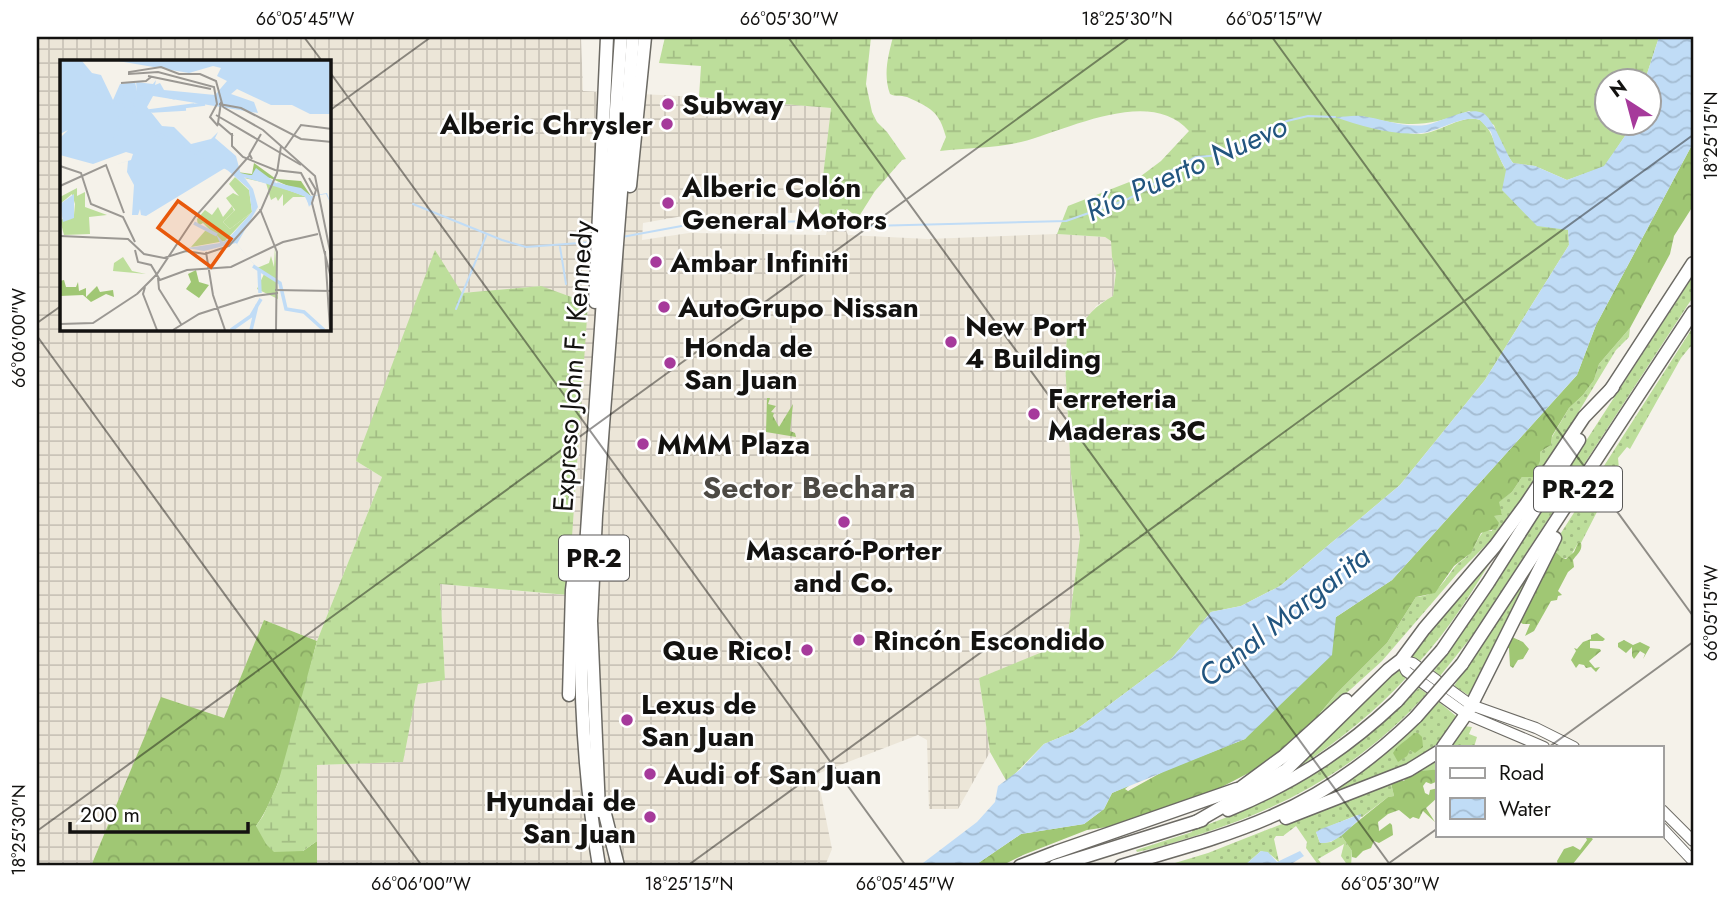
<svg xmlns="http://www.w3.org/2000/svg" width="1730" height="903" font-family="Jost,sans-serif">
<defs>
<pattern id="industrial-grid" width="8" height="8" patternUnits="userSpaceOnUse" patternTransform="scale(1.75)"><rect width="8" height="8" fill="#ece6d8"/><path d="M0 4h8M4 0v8" fill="none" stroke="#cac4b8"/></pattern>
<pattern id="grass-dots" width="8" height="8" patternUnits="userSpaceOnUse" patternTransform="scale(1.75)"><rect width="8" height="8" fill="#bdde9b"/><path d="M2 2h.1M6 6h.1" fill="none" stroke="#a2bd84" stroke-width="1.8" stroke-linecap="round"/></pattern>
<pattern id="forest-crowns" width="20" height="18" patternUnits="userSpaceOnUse" patternTransform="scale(1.75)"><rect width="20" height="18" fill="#a0c774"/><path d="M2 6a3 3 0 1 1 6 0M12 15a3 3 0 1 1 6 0" fill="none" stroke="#89aa63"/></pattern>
<pattern id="wetland-marsh" width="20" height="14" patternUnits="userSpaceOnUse" patternTransform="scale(1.75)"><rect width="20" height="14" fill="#bdde9b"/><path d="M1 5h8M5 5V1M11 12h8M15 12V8" fill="none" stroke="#a2bd84"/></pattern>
<pattern id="water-waves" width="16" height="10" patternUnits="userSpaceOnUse" patternTransform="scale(1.75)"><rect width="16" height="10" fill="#c0dcf6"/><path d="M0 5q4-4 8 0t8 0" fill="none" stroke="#a4bcd2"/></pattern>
</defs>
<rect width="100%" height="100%" fill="#f5f2ea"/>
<!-- industrial -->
<path fill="url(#industrial-grid)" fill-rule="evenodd" d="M37,37H581L583,91L699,97L831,108L819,212L683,216L643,223L642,240L689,233L826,235L827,230H846L848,235L928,239L1057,234L1105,237L1112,241V257L1116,272L1113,296L1096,306L1078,336H1067L1065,362L1071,474L1080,537L1067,643L979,678L990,752L958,809H929L927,740L918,735L817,774L832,849L825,866H317V765L402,762L418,684L445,679L440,584L567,595L541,286L462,293L356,461L382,477L317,641L264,620L224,719L161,698L91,866H37ZM61,61H329V329H61Z"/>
<!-- grass -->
<g fill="url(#grass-dots)">
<polygon points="1693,276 1693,297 1472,636 1440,676 1434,671 1482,601"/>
<polygon points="1693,327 1693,346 1690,347 1681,358 1630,449 1627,447 1618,458 1619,469 1581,543 1578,543 1570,557 1562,559 1552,547"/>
<path d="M1630,328L1629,337L1616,350L1567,431L1556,454L1496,535L1457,574L1382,661L1309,727L1336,694L1387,643L1416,597C1436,596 1443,583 1454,568C1458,562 1466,559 1470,553C1476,546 1478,536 1485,530L1492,531L1493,516L1502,515L1498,502L1512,492L1522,477H1533L1539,461L1540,452L1551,445L1552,437L1569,408L1583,395L1594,380L1599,364Z"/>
<path d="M1497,551C1474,589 1450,628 1420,661L1409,655Z"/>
<polygon points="1540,556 1470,694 1468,695 1454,686"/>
<path d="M1398,667L1406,678C1369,718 1327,750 1280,779Z"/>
<path d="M1419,688L1426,693L1428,692C1367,761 1292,805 1204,833C1182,840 1159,848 1137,852L1136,850L1192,832V830C1288,797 1346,756 1419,688Z"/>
<path d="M1439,702L1456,716C1443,764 1380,777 1340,793L1337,789L1393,746Z"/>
<polygon points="1463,726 1472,727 1469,734 1477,737 1474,747 1446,747"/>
<path d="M1438,756V769C1422,772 1407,779 1391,783L1394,796L1388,797L1362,817L1357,815L1316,832L1320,843L1331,842L1341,835L1352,851L1351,866H1348L1341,856L1344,844L1318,859L1323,866H1319L1306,848L1307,842L1296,826L1283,836H1276L1274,839L1279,862L1271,855L1261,851L1244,866L1225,864L1165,866L1208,853L1292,820Z"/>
</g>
<!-- forest -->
<g fill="url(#forest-crowns)">
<polygon points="1693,143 1693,206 1674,236 1670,254 1630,328 1599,364 1594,380 1583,395 1569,408 1552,436 1551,445 1540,452 1540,461 1533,477 1522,477 1512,492 1499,502 1502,515 1494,516 1499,523 1497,528 1481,533 1471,553 1454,566 1435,593 1416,597 1387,643 1336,694 1306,730 1264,765 1214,791 1114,826 1087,830 1023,855 1001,866 974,866 1021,834 1084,824 1104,809 1112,793 1130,785 1125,789 1128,791 1166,770 1245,739 1336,617 1392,580 1577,375 1596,325"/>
<polygon points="767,398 770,398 768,404 776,406 771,412 774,413 773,416 779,427 793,404 790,431 795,433 796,437 766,432"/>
<path d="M1578,543H1581C1583,551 1576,555 1573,560L1574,567L1568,572L1558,591L1562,595L1558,596L1557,600L1551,601L1534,631L1525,636L1530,624H1523L1518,621L1555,551L1562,558L1566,559L1574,552Z"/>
<path d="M264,620L317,641C303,693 287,783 256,826L303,851L317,841V866H91L161,697L224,718Z"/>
<polygon points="1597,633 1605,639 1603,641 1590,641 1590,648 1600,649 1601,651 1589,661 1595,668 1600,667 1596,672 1591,667 1586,668 1584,665 1579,664 1576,668 1571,660 1576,651 1574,648 1577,649 1583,642 1591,639 1591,635"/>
<polygon points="1512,637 1523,642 1529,649 1523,659 1518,660 1513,668 1510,666 1509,648 1505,648"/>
<polygon points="1624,640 1633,645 1640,642 1650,647 1643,659 1645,654 1640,651 1634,659 1632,656 1632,647 1626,653 1618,647 1618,643"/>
<path d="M1414,733H1418L1422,737L1423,747L1415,753L1410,750L1407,756L1398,762L1393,753C1399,743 1407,741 1414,733Z"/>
<path d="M1438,769V781L1431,784L1426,782L1423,786L1425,793L1429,795L1430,790L1438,788V797L1426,808L1435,822L1423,811L1419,819L1413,817L1410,819L1399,810L1388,814L1378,822L1379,831L1390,823L1392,825L1393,835L1379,843L1374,841L1371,848L1363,851L1356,858L1352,857V851L1341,835L1388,797L1394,796L1391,783L1397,778L1404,781C1412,768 1426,772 1438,769Z"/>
<polygon points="1589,836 1593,839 1572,865 1558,865 1557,861 1564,849 1573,846 1580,850 1587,840 1586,838"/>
</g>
<!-- wetland -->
<g fill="url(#wetland-marsh)">
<path d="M665,37H871L866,84L872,112L877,122L887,132L906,159L902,160L875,191L858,218L847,209C838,215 829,220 819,212L820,189L822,185L831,108L699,97L701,66L659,63Z"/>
<path d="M893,37H1659L1645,80H1608V122L1630,123L1625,136L1604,167L1567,180L1535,166L1513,163L1502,148L1494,125L1469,111C1424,128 1408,127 1361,116C1378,122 1397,132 1415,134C1437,136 1460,113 1480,120C1496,133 1495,152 1505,168C1517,186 1551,213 1568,229L1569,245L1485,380L1400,485L1280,586L1241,606L1211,612L1172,658L1073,732L1044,744L1007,782L990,752L979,678L1067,642L1080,537L1071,474L1065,362L1067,336H1078C1083,317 1097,305 1113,296L1116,272L1112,257L1111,241L1105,237L1057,234L1068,206L1137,179L1161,161L1189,131C1150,86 1068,130 1021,142C995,148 966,148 940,151L946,137C939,111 931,108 907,97C900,95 896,97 890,94C883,75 888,56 893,37Z"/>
<polygon points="435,250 462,293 541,286 588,303 568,595 440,584 445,680 418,684 403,762 317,765 317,841 303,851 274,852 266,844 256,826 263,816 278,783 317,641 382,477 356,461"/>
</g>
<!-- water -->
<g fill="url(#water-waves)">
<path d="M1659,37H1693V143L1596,325L1577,375L1392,580L1336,617L1332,655L1245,739L1112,793L1104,809L1084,824L1021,834L974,866H919L977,822L995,802L998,786L1021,769L1044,744L1073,732L1172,658L1211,612L1241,606L1280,586L1400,485L1485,380L1569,245L1568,230L1537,226L1502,190L1506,170L1497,153L1491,132L1480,120C1463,114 1440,131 1422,133C1394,136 1361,126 1335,117C1344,117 1353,115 1362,116C1383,119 1404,128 1426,125C1442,122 1467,106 1483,113C1493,118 1505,152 1513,163L1535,166L1567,180L1604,166L1625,136L1630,123L1650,122V80H1645Z"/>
<path d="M1361,814L1360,819C1348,829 1337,844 1320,843L1316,832L1321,829Z"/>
<polygon points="1261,851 1268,852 1277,862 1300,851 1304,856 1288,866 1244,866"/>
</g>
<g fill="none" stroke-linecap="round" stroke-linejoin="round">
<!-- stream -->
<g stroke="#c0dcf6" stroke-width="2">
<polyline points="413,204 502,240 526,247 593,242"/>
<polyline points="622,237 687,225 838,220 869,226 1066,221 1126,200 1149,188 1167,173 1196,157 1222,155 1287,121 1308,116 1335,117"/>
<polyline points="560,247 566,284"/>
<polyline points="456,309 486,236"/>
</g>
<!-- secondary casing -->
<g stroke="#6c6a64" stroke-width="12">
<g id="secondary">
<polyline points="1401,660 1413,663 1471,705 1536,728 1574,747"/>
<polyline points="1401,660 1406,671 1466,714 1544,747"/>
<polyline points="1662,810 1693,841"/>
<polyline points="1662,828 1693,861"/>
</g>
</g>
<!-- highway casing -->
<g stroke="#6c6a64" stroke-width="15">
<g id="highway">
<polyline points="630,186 645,37"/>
<polyline points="595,302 607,37"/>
<polyline points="1609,392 1693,263"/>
<polyline points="1442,650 1488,583 1579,440"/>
<polyline points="1462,664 1693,312"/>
<polyline points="569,695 572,590 577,549"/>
<polyline points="1443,747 1469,710 1555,538"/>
<polyline points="1239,789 1284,756 1346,700"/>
<polyline points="598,805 605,814 618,866"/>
<path d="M1228,810C1294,783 1345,750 1397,701"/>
<polyline points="599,811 591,621 596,516 633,37"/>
<polyline points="1286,818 1409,770 1438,752"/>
<polyline points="1196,822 1286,770 1388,670 1401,660 1424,629 1495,546 1526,504 1584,417 1613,387"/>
<path d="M599,866C585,784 580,703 581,619L621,37"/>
<polyline points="1020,866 1056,852 1237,789"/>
<polyline points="1055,866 1202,820"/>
<path d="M1121,866C1170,851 1222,838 1270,817C1325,794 1373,759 1416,717"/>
</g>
</g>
<!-- secondary -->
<use href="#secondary" stroke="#fff" stroke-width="10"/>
<!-- highway -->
<use href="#highway" stroke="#fff" stroke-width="12"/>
<!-- highway-bridge casing -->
<g stroke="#6c6a64" stroke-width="15" stroke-linecap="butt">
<g id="highway-bridge">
<polyline points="1397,701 1442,650"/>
<polyline points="1416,717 1462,664"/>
</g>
</g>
<!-- highway-bridge -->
<use href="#highway-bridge" stroke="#fff" stroke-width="12"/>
</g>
<!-- ticks -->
<path fill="none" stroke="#131210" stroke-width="2" stroke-opacity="0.45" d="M304,37L322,61M788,37L1391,866M1272,37L1693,616M329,71L906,866M329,111L431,37M37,323L61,306M37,336L422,866M1549,747L1693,642M37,831L1130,37M687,866L1693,135M1385,866L1438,828"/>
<!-- markers -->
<g fill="#a63a9b" stroke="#fff" stroke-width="2.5">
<circle cx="668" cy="104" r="7"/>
<circle cx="667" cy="124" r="7"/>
<circle cx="668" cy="203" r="7"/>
<circle cx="656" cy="262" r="7"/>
<circle cx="664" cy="307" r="7"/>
<circle cx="951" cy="342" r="7"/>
<circle cx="670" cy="363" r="7"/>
<circle cx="1034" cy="414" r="7"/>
<circle cx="643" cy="444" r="7"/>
<circle cx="844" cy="522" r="7"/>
<circle cx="859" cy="640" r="7"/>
<circle cx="807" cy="650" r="7"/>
<circle cx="627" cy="720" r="7"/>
<circle cx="650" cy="774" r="7"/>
<circle cx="650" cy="817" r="7"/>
</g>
<g text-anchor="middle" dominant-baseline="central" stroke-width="5" stroke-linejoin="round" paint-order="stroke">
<!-- shield labels -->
<g fill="#fff" stroke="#5a5958" stroke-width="2">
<rect x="1534" y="466.5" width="88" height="45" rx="5"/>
<rect x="559" y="535.5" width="70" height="45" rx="5"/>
</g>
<g font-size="26" font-weight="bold" fill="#131210">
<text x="1578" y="489">PR-22</text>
<text x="594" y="558">PR-2</text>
</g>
<!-- poi labels -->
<g font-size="28" font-weight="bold" fill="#131210" stroke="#fff" text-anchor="start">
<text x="682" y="104">Subway</text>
<text x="653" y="124" text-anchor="end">Alberic Chrysler</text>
<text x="682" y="187">Alberic Colón<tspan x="682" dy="32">General Motors</tspan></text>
<text x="670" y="262">Ambar Infiniti</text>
<text x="678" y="307">AutoGrupo Nissan</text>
<text x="965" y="326">New Port<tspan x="965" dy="32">4 Building</tspan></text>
<text x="684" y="347">Honda de<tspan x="684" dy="32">San Juan</tspan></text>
<text x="1048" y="398">Ferreteria<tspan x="1048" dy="32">Maderas 3C</tspan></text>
<text x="657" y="444">MMM Plaza</text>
<text x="844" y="550" text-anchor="middle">Mascaró-Porter<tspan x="844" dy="32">and Co.</tspan></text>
<text x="873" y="640">Rincón Escondido</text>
<text x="793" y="650" text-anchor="end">Que Rico!</text>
<text x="641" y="704">Lexus de<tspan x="641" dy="32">San Juan</tspan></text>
<text x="664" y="774">Audi of San Juan</text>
<text x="636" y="801" text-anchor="end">Hyundai de<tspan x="636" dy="32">San Juan</tspan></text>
</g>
<!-- street labels -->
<g font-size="28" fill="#131210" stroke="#fff">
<text transform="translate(573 366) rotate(-86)">Expreso John F. Kennedy</text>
</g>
<!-- water labels -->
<g font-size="30" font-style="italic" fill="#22557f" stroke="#fff">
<text transform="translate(1186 168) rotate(-24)">Río Puerto Nuevo</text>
<text transform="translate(1284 616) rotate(-38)">Canal Margarita</text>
</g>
<!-- neighbourhood labels -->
<g font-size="30" font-weight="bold" fill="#4d4a44" stroke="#fff">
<text x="809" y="487">Sector Bechara</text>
</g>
</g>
<!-- overview -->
<g transform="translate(60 60)">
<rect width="271" height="271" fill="#f5f2ea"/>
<path d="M175,117L189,130L192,152L170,169L163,162L175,150L166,138L173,133L179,136L169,124ZM215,186L218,239L197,229L204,214L197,208L209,203L211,196L214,207ZM63,197L72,211L86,214L53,211L54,203Z" fill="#bdde9b"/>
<path d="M194,103L216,119L241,121L251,136L210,118L181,115L177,112L192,114ZM136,210L139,222L149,225L139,238L126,229L131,222L128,214ZM4,220L6,227H16L18,222L19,231L26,228V237L37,226L40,232L53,230L54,237L46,234L31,242L23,235L0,236V221Z" fill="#a0c774"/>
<path d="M184,118H196L247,137H233L223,146V134L218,141L216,137L211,140L206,123ZM17,128V136L25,132V147L47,155L29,157L30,174L4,175L0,160L14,155L15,144L12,134L0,144V137ZM172,146L174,151L163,162L170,169L192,152L165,181L131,187L145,171H151L143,163L138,166L137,159L145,150L152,155L158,147L163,157Z" fill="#bdde9b"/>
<path d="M0,1H22L32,13L41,15L53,40L60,24L75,22L77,31L76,22L93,24L96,20L95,25L100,23L104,30L155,35L167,21L157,16L161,8L153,6L129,13L58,1H271V54H250L232,45H211L177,29L171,34L194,42L198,53L93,36L87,47L102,66L114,67L131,84L151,79L158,72L155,78L176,96L181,115H192L196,108L216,123L241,128L251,136L267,133L271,144L266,134L254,136L249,147L246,136L184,117L193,129L198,147L177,184L198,209L176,183L144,191L127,188L160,183L156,174L163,182L169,178L192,152L189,129L165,108L86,156L81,155L80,149L78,155H72L74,125L67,112L68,101L54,105L71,100L73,94L66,92L33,104L0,95V78L8,70L0,74ZM14,134V158L3,162L0,144Z" fill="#c0dcf6"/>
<path fill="none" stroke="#c0dcf6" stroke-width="3.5" d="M13,1L21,20L48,42L74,41L93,32L115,38M65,26L75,54L90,70L173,111M89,51L134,45M89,51L145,44M92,51L126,49M51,96L66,33M177,114L208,121M217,124L246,135L251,145M134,163L157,175M193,206L220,223L226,249L244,252L264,270M199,210L200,233M171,270L191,256L201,239M191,270L197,245"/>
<path fill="none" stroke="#9b9893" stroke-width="2" d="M88,16L151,29M61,23L86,21L91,17M161,42L158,63L173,76M159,44L181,48L241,79L272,82M163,47L203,70L255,116L272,201M156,55L241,105M158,66L150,57L157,44L154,27L98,12L69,14V12L101,7L119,14H140L156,21L163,47M172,73V86L183,97L215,110L241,113L253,135M225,88L241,65L272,69M189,95L201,74M0,106L21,113L31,144L63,157L75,182M249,118L256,130L252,143L272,222M0,126L46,105L64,153M200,149L217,192L216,270M0,176L68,179L84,194L104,198L126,191L145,194L169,186L201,150L217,113L221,86M75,190L78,202L91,205L100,220L127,210L171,207L223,182L258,174M265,191L270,270M146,192L153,235L165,270M98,218L99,229L121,264M85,227L83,234L97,270M215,230L272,231M77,234L97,214L135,157L190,95L192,99M0,264L33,263L77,234M113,270L139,254L195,236L218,233"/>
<path fill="#e8590c" fill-opacity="0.15" stroke="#e8590c" stroke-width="3.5" d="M118,141L171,179L151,207L98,168Z"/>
<rect width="271" height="271" fill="none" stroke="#131210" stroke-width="3.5"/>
</g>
<!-- border -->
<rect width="1730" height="903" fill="none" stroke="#ffffff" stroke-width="77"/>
<!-- legend -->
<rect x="1436" y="746" width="228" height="91" fill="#ffffff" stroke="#a1a09f" stroke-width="2"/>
<rect x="1450" y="768" width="35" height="10" fill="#ffffff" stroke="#a1a09f" stroke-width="2"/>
<text x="1499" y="780" font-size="21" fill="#131210">Road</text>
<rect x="1450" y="798" width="35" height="21" fill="url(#water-waves)" stroke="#a1a09f" stroke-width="2"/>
<text x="1499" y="816" font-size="21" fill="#131210">Water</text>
<!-- north arrow -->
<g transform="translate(1628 102) rotate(324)"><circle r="33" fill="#ffffff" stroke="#a1a09f" stroke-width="2"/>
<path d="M0-5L12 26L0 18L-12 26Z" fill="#a63a9b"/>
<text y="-10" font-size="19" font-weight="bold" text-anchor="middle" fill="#131210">N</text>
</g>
<!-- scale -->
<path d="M70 822v10h178v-10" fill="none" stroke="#131210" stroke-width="3.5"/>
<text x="80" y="822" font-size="21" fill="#131210" stroke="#ffffff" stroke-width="5" paint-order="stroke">200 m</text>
<rect x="38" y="38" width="1654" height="826" fill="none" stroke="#131210" stroke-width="2.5"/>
<g font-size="18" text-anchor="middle" fill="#131210">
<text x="305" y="25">66°05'45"W</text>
<text x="789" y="25">66°05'30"W</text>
<text x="1127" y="25">18°25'30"N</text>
<text x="1274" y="25">66°05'15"W</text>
<text transform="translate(1711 136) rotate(-90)" y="6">18°25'15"N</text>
<text transform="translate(19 338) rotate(-90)" y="6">66°06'00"W</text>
<text transform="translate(1711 613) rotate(-90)" y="6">66°05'15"W</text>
<text transform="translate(19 830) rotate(-90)" y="6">18°25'30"N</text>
<text x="421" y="890">66°06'00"W</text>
<text x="689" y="890">18°25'15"N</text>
<text x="905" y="890">66°05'45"W</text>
<text x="1390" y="890">66°05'30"W</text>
</g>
</svg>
